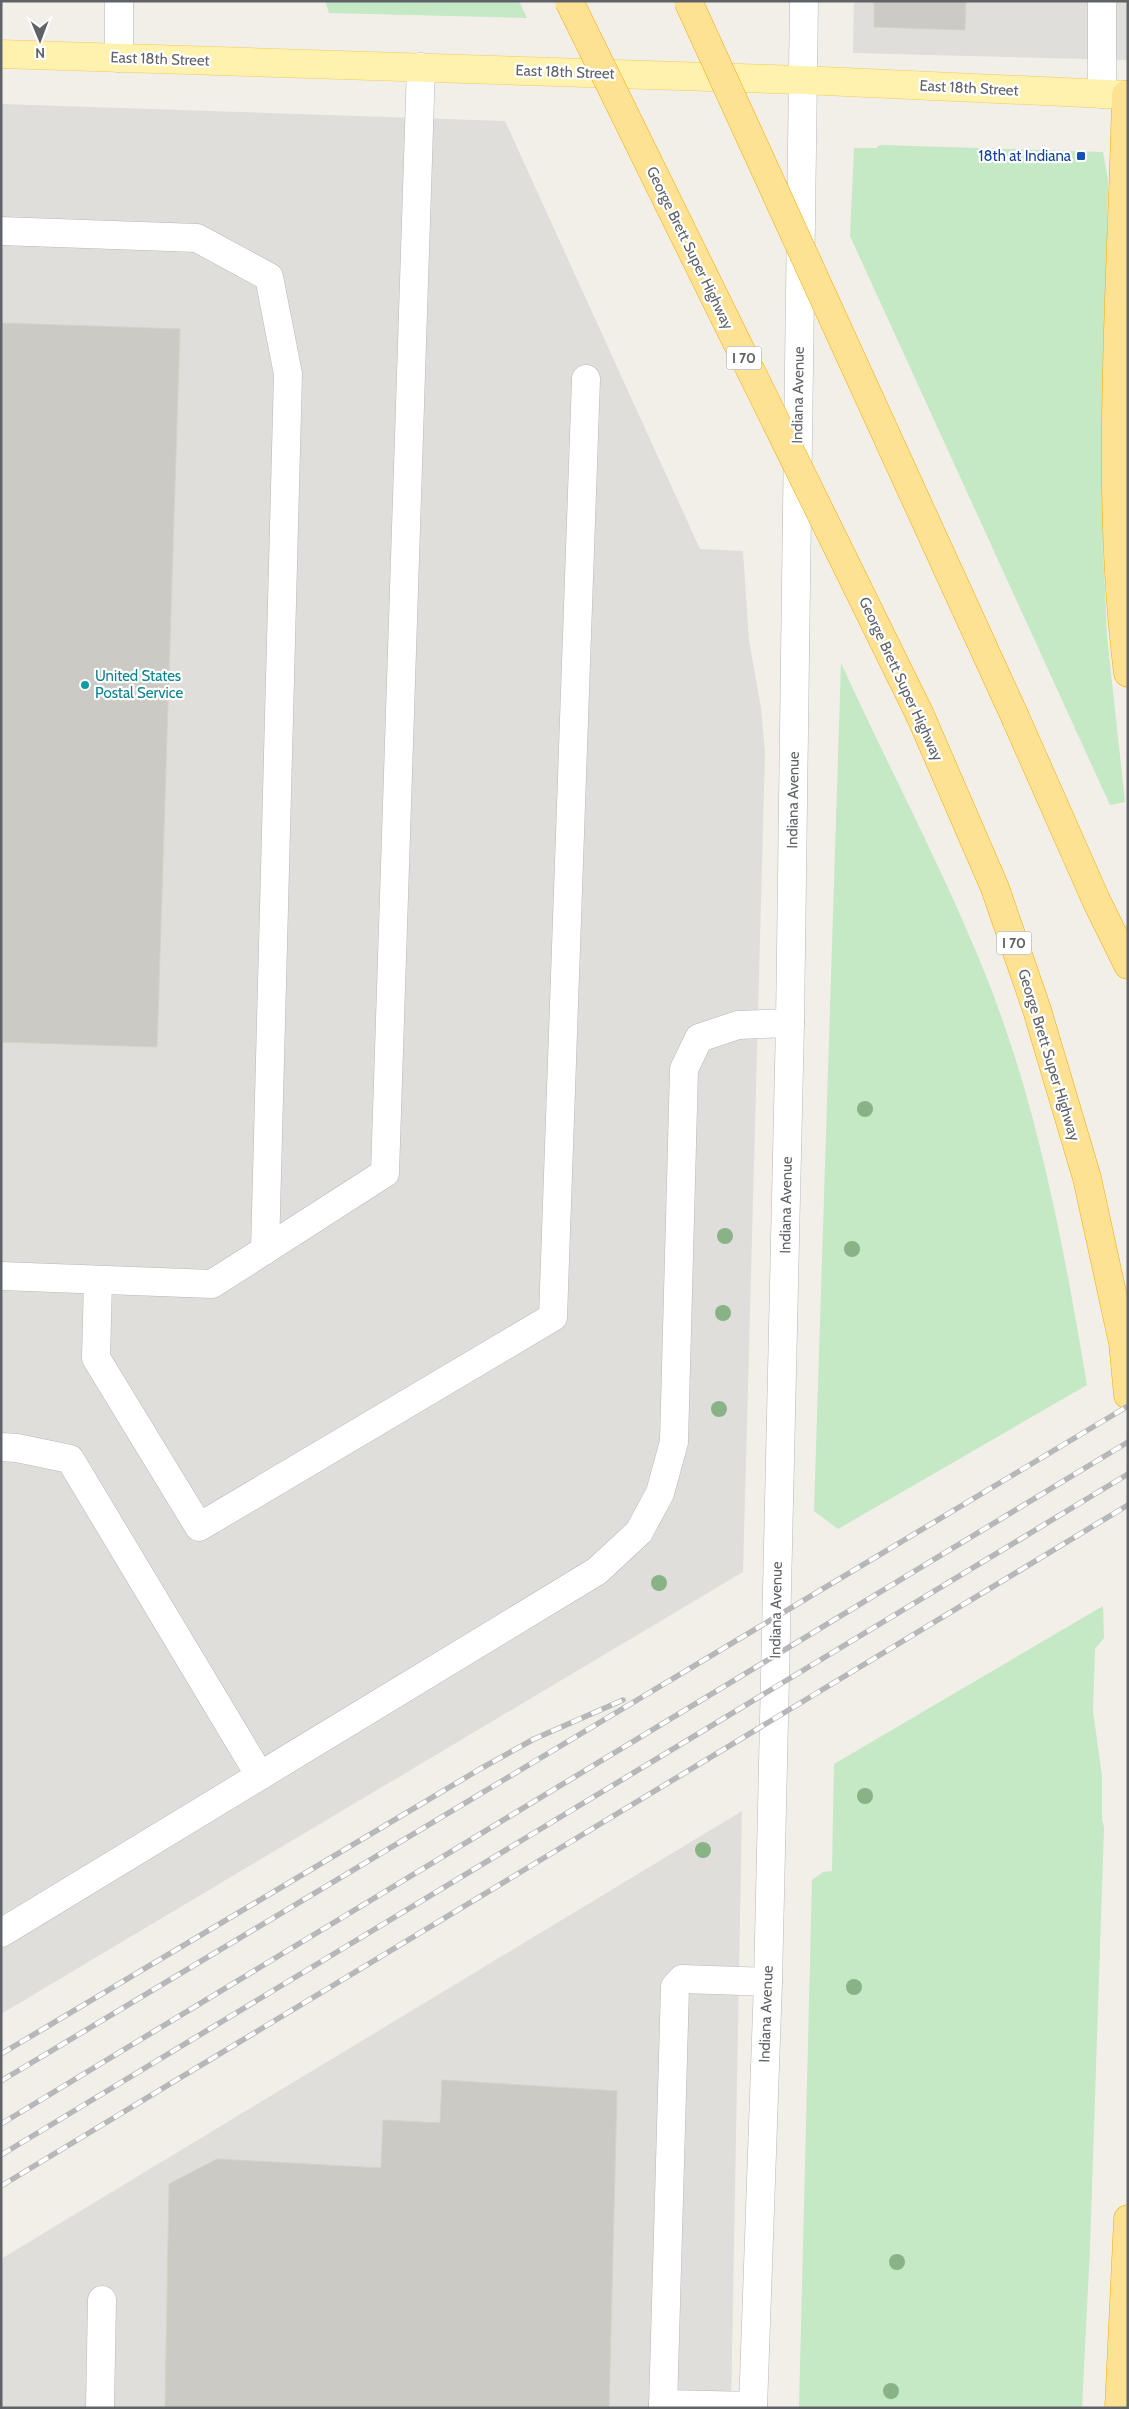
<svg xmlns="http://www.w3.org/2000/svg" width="1129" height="2409" font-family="Cabin,sans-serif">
<rect width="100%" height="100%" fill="#f1efe8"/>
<!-- industrial -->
<g fill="#e0deda">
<polygon points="854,1 1128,1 1128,60 853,53"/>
<polygon points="1,104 505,121 700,549 743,551 749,640 761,708 765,753 743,1572 1,2014"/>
<polygon points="742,1811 731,2408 1,2408 1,2259"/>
</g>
<!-- green -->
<g fill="#c5e8c5">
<polygon points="325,1 519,1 527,18 329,13"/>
<polygon points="880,145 1103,152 1108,180 1103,548 1107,636 1125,802 1110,805 850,236 854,148 876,148"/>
<path d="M841,663C889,769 945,872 988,981C1039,1110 1064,1249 1087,1385L838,1529L814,1511Z"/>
<polygon points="1103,1606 1104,1638 1095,1649 1093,1711 1102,1776 1102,1820 1104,1827 1090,2248 1082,2408 799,2408 812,1880 823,1872 832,1871 834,1764"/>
</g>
<!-- building -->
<g fill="#cccac5" stroke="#d6d1c6">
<polygon points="874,1 966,1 965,30 874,27"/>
<polygon points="1,323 180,329 157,1047 1,1042"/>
<polygon points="442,2080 617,2091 609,2408 165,2408 169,2184 217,2159 381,2168 383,2120 440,2123"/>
</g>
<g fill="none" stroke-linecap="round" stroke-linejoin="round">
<!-- minor casing -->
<g stroke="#b5b8bc" stroke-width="29">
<g id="minor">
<polyline points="119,1 119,58"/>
<polyline points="1102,94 1102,1"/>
<polyline points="1,231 197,238 269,277 288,374 265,1250"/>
<polyline points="1,1276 212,1284 385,1173 421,67"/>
<polyline points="98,1280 96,1358 199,1527 553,1317 586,379"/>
<polyline points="1,1447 17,1448 70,1459 260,1776"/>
<polyline points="1,1933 597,1571 639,1532 660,1493 674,1442 684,1069 699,1038 738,1025 790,1023"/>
<polyline points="663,2404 753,2406"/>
<polyline points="100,2408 102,2300"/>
<polyline points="663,2408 675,1987 682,1979 768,1982"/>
<polyline points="753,2408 768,1982 790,1023 804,1"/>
</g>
</g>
<!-- major casing -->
<g stroke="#f2c960" stroke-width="29">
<polyline id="major" points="1,54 802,80 1128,95"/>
</g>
<!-- highway casing -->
<g stroke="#f9ab00" stroke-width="29">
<g id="highway">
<path d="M1126,95C1122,286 1104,483 1128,673"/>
<polyline points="920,715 995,888 1037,1010 1087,1178 1123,1343 1128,1395"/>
<polyline points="1016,719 1096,900 1128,965"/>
<polyline points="1119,2408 1128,2219"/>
</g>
</g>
<!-- minor -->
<use href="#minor" stroke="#fff" stroke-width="28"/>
<!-- major -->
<use href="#major" stroke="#fff2af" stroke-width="28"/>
<!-- highway -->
<use href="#highway" stroke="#fde293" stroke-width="28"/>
<!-- rail casing -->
<g stroke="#b6b7b8" stroke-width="5.5">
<g id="rail">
<polyline points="1,2054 480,1769 534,1739 623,1700"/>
<polyline points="1,2081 1128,1406"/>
<polyline points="1,2124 1128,1442"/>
<polyline points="1,2155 1128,1474"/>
<polyline points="1,2186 1128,1505"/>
</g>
</g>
<!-- rail -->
<use href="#rail" stroke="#fff" stroke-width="4" stroke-dasharray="11" stroke-linecap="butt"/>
<!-- highway-bridge casing -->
<g stroke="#f9ab00" stroke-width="29" stroke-linecap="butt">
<g id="highway-bridge">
<polyline points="569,1 920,715"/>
<polyline points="688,1 1016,719"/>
</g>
</g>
<!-- highway-bridge -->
<use href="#highway-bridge" stroke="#fde293" stroke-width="28"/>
</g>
<!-- trees -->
<g fill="#89b387">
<circle cx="865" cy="1109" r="8"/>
<circle cx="725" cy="1236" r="8"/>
<circle cx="852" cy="1249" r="8"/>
<circle cx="723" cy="1313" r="8"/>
<circle cx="719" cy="1409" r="8"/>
<circle cx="659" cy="1583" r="8"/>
<circle cx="865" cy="1796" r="8"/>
<circle cx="703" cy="1850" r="8"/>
<circle cx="854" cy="1987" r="8"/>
<circle cx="897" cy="2262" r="8"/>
<circle cx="891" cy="2391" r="8"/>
</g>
<!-- markers -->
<rect fill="#1a4fb4" stroke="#fff" stroke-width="2" x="1076" y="151" width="10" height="10" rx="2.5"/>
<circle fill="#0f9aa8" stroke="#fff" stroke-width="2" cx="85" cy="685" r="5"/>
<g text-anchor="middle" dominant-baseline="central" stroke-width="4.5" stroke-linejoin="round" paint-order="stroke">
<!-- shield labels -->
<g fill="#fff" stroke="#8f9295" stroke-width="1">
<rect x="726.5" y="346.5" width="35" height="23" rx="4"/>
<rect x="996.5" y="931.5" width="35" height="23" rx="4"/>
</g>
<g font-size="14" font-weight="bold" fill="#5f6368">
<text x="744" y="358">I 70</text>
<text x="1014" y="943">I 70</text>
</g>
<!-- street labels -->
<g font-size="15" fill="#5f6368" stroke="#fff">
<text transform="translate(160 59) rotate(2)">East 18th Street</text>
<text transform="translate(565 72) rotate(2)">East 18th Street</text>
<text transform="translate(969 88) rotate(3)">East 18th Street</text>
<text transform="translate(690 248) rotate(64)">George Brett Super Highway</text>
<text transform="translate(798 395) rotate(-89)">Indiana Avenue</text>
<text transform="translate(901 679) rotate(65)">George Brett Super Highway</text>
<text transform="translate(793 800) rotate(-89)">Indiana Avenue</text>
<text transform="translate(1049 1055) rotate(73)">George Brett Super Highway</text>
<text transform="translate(786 1205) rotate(-89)">Indiana Avenue</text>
<text transform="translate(776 1610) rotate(-89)">Indiana Avenue</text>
<text transform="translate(766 2014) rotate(-88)">Indiana Avenue</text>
</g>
<!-- transit labels -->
<g font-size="15" fill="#164399" stroke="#fff" text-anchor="end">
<text x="1071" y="156">18th at Indiana</text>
</g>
<!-- culture labels -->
<g font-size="15" fill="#0d838f" stroke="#fff" text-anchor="start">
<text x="95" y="676">United States<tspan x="95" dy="17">Postal Service</tspan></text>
</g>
</g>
<!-- border -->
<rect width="1129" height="2409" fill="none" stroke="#5f6368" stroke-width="5"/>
<!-- north arrow -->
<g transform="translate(40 40) rotate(179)" stroke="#ffffff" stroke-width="4" paint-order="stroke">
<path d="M0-4L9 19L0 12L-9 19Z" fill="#5f6368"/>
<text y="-8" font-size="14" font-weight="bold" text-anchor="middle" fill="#5f6368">N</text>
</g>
</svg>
